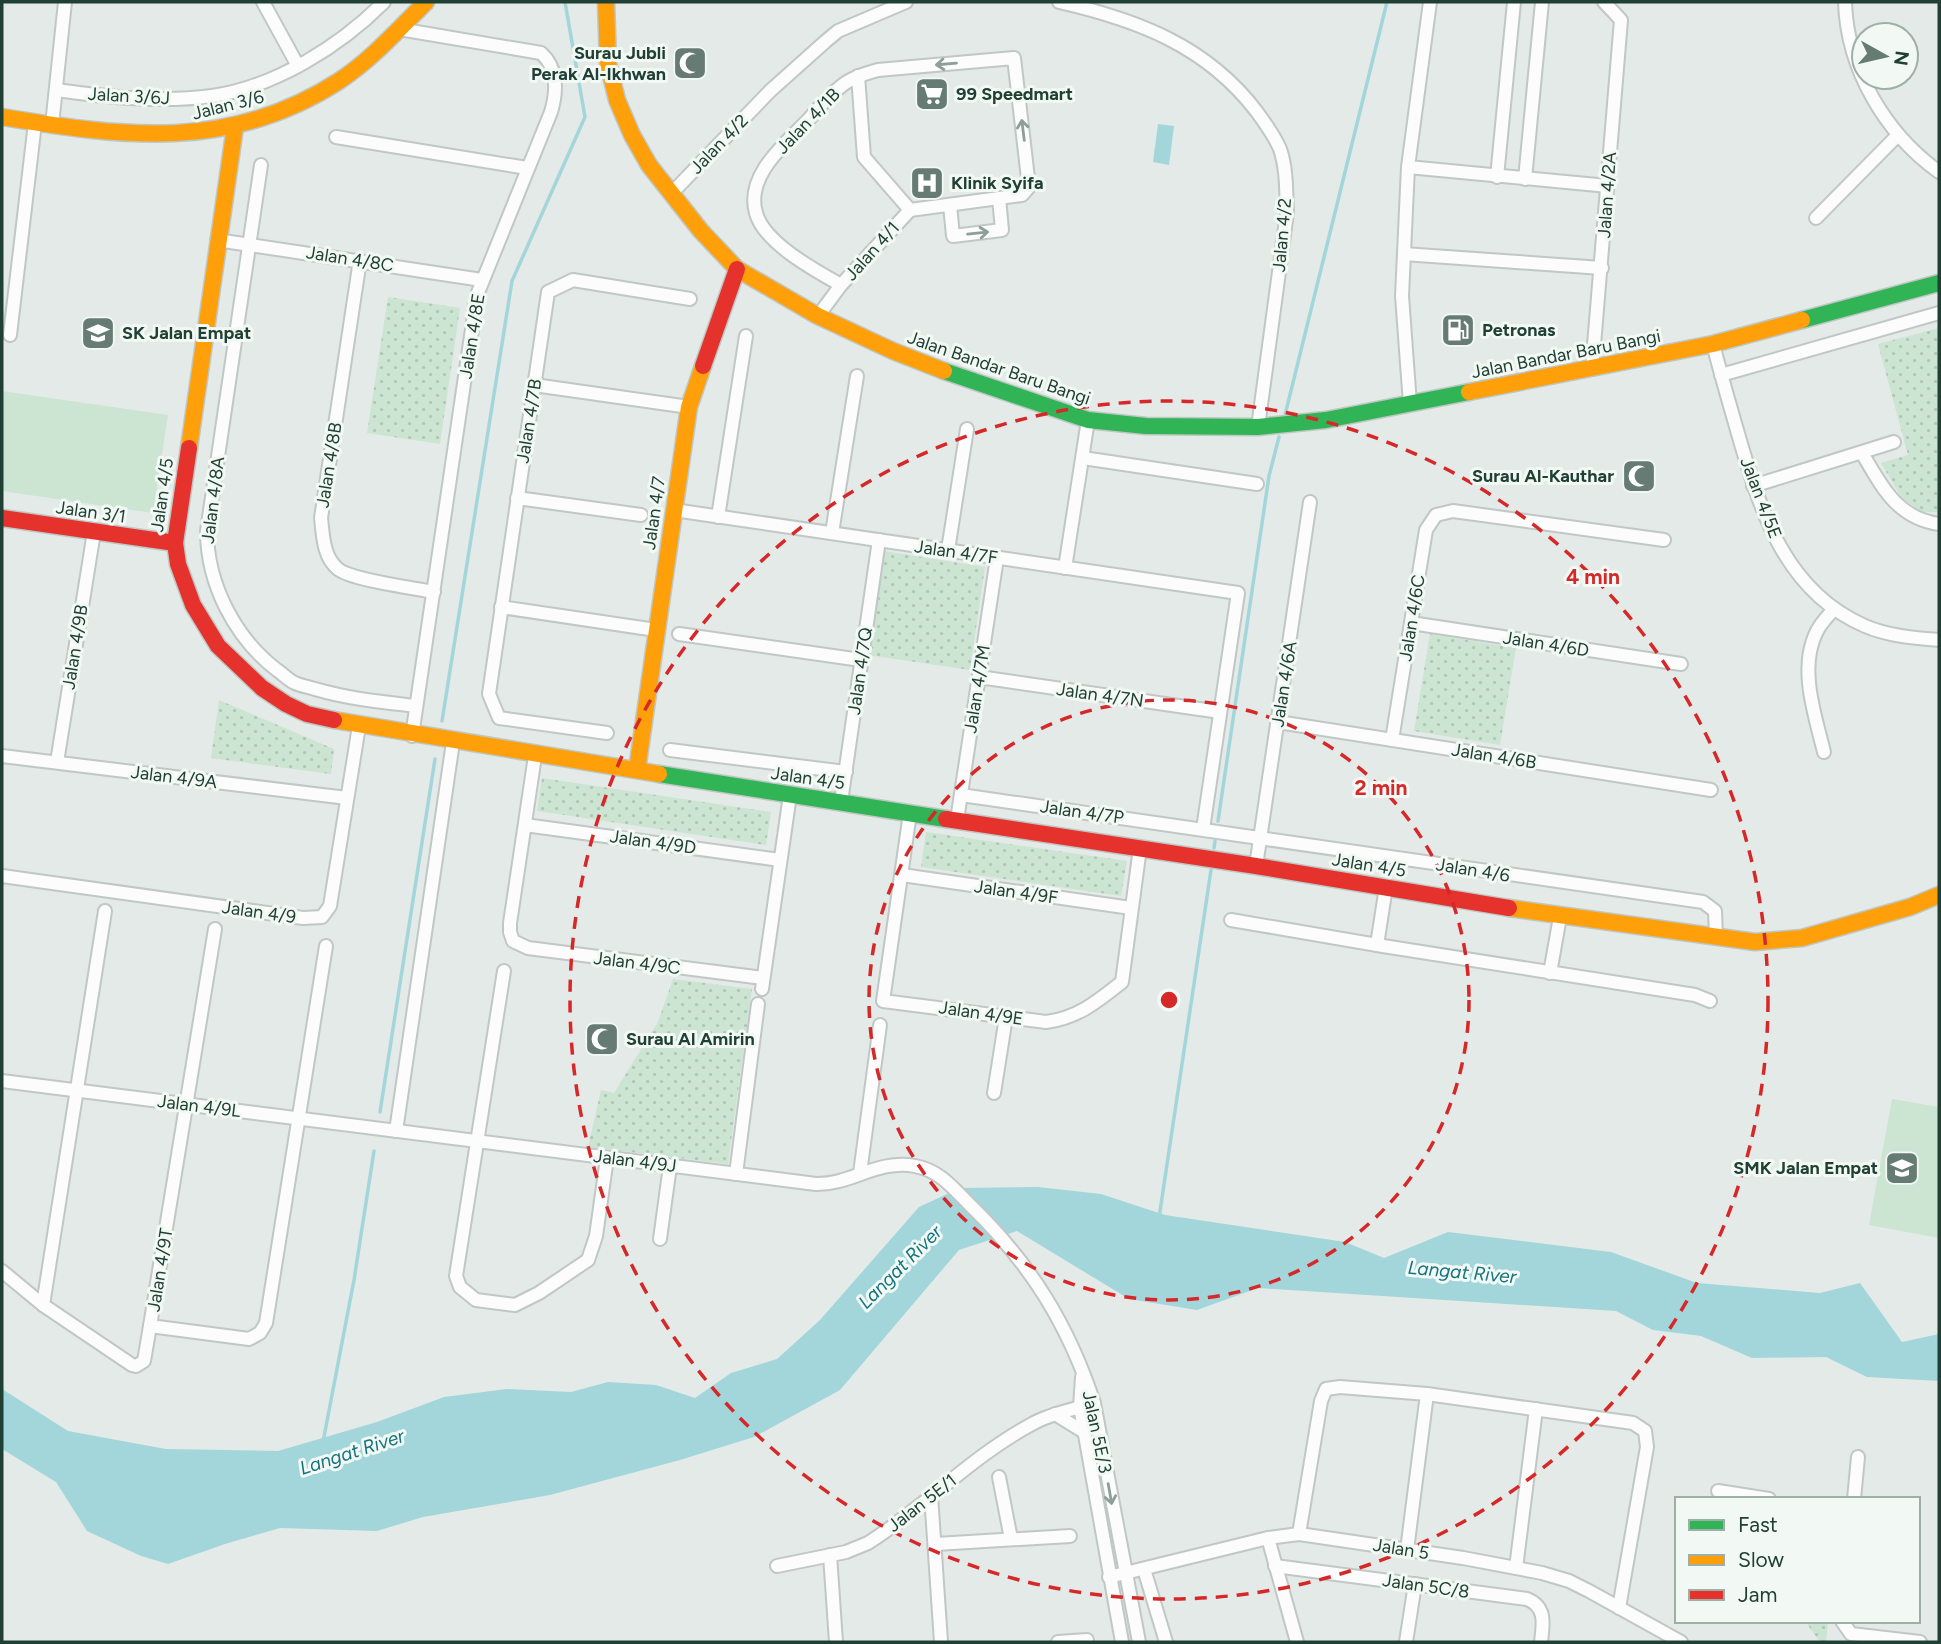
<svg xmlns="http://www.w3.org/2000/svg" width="1941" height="1644" font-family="Figtree,sans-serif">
<defs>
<pattern id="grass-dots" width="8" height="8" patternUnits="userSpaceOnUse" patternTransform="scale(1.75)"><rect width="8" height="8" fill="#cce4d2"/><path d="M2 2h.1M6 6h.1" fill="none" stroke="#afc5b5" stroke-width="1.8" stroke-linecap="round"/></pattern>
</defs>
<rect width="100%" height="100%" fill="#e4eae7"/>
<!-- grass -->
<g fill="url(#grass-dots)">
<polygon points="388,297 460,308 440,444 367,433"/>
<polygon points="1939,328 1939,512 1921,512 1902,498 1881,463 1908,455 1878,344"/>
<polygon points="884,551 985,567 970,670 868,655"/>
<polygon points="1430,634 1516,648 1500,745 1414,731"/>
<polygon points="219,700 334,749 331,774 211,758"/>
<polygon points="542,778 771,812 766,845 537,811"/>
<polygon points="926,832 1127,861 1121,896 921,867"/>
<polygon points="673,979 752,989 728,1164 588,1147 601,1090 614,1093 658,1022"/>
<polygon points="1805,1621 1828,1621 1826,1642 1820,1642"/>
</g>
<!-- pitch -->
<g fill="#cce4d2">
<polygon points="2,391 168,415 153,513 2,491"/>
<polygon points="1892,1099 1939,1107 1939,1238 1869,1225"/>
</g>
<!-- water -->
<g fill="#a2d6db">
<polygon points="1158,124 1174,126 1169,165 1153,162"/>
<polygon points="1038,1187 1101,1194 1165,1215 1345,1242 1384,1258 1448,1232 1611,1252 1697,1283 1820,1293 1860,1283 1902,1342 1939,1334 1939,1381 1867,1377 1826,1357 1752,1358 1701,1336 1653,1330 1616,1311 1258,1288 1197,1310 1129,1299 1017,1231 959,1250 840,1390 754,1437 680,1460 550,1495 423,1517 377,1531 280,1528 225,1544 168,1564 141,1556 87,1531 56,1482 2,1449 2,1389 68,1431 166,1449 278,1451 377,1422 444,1397 507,1389 571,1392 608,1382 656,1385 695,1398 731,1373 777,1359 820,1320 919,1207 960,1188"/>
</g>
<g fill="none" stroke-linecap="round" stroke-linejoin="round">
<!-- stream -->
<g stroke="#a2d6db" stroke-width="3.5">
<polyline points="1285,415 1387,2"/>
<polyline points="442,721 512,281 585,117 565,2"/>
<polyline points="1218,821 1269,476 1279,437"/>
<polyline points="1214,848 1215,841"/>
<polyline points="380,1112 435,759"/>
<polyline points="1159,1218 1211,870"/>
<polyline points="323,1442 354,1280 374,1151"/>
</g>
<!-- street casing -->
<g stroke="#c1c7c4" stroke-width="16">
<g id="street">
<polyline points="263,2 298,66"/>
<path d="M1059,2C1138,20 1207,46 1257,112C1265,123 1275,137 1280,149C1287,169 1286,193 1287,213L1258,427"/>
<polyline points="1430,2 1408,167 1608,186"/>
<path d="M1845,2C1847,69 1885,133 1939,172"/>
<path d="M399,29L541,53C558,68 557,92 551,112L477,295L412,736"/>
<polyline points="858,76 864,157 910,210"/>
<path d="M56,90C108,97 160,103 212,96C275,87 340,46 384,2"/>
<polyline points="52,125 65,2"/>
<polyline points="336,137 527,168"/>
<path d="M261,165L207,531C207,584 235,638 277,670C283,674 288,680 295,683C301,686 309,687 315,689C349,699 382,702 416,706"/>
<polyline points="1408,167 1402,296 1410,404"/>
<polyline points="1497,177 1514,2"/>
<polyline points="1525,179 1542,2"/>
<polyline points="671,194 770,91 826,41 838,31 906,2"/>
<polyline points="950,205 953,236 1002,230 999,198"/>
<polyline points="1816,218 1898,135"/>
<polyline points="217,240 482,280"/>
<polyline points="1404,254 1602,268"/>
<path d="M360,260L321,518C323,535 323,557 338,569C351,580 414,588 434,592"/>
<path d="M818,316L841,285L910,210L1022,195L1029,187L1014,58L878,70C864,74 850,78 839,88C828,96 818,109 809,119C786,143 745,175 756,213C764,243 816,271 841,285"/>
<polyline points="10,335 35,123"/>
<path d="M1713,344C1721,375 1730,406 1739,437C1761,513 1786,592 1865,626C1888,636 1915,638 1939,640"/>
<polyline points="1592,369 1621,20 1604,2"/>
<polyline points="1721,375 1939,313"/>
<polyline points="534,385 689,407"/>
<path d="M1862,453C1882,487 1897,518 1939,524"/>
<polyline points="1083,458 1257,484"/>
<polyline points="1753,486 1894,442"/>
<polyline points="517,498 641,515"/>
<polyline points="674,510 1238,593 1203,829"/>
<polyline points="718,517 746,336"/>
<polyline points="832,533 857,376"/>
<polyline points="948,550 967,429"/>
<polyline points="1065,568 1088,420"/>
<polyline points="501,607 656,630"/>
<polyline points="1411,623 1681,664"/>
<polyline points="679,634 861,660"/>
<polyline points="979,677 1220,712"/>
<polyline points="1278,722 1711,790"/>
<polyline points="607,733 499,718 489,694 548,292 573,280 690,299"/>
<polyline points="1392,740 1426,530 1436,515 1453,511 1664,540"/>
<polyline points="670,750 846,772"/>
<path d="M1824,752C1815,715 1798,668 1817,631C1821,623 1828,616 1834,609"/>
<polyline points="2,756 347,798"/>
<polyline points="535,756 510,923 510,932 513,941 528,948 763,978"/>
<polyline points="57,762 94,532"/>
<polyline points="961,795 1703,902 1715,911 1716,938"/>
<polyline points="841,802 879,540"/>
<path d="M910,813L883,1001L1046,1022C1078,1018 1098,1001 1122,982L1140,848"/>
<polyline points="957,820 997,558"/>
<polyline points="525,825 780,860"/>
<polyline points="1256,866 1310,502"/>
<polyline points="902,875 1131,908"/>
<polyline points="2,876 303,918 322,917 330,906 359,726"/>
<polyline points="1231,920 1383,946 1695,995 1710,1001"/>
<polyline points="215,929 150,1326 249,1339 260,1333 266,1323 326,946"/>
<polyline points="1377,945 1386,887"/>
<polyline points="504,971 456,1276 460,1287 476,1300 515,1305 539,1293 588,1260 596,1236 607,1158"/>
<polyline points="1550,973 1560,917"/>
<polyline points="762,989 790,795"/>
<path d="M2,1081L816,1184C851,1185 877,1159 915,1166C939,1170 953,1188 970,1205C1030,1263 1068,1324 1094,1403L1139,1642"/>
<polyline points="994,1093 1006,1017"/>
<polyline points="396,1131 453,742"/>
<polyline points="860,1173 880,1025"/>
<polyline points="736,1174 758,1004"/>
<polyline points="660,1239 670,1166"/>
<polyline points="2,1271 43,1305 132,1365 136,1366 144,1361 150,1326"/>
<polyline points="43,1305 105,911"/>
<polyline points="1082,1377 1080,1407 1122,1642"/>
<polyline points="1055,1414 1084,1432"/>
<polyline points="999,1477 1011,1539"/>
<polyline points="1718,1491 1769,1499"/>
<polyline points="931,1495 941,1642"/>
<polyline points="1854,1499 1858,1457"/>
<polyline points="1299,1534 1321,1401 1326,1389 1340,1387 1427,1394 1633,1423 1645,1431 1647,1447 1619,1608"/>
<polyline points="1268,1538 1297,1642"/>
<polyline points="936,1544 1070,1536"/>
<polyline points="1407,1550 1427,1394"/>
<polyline points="830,1555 836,1642"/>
<path d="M777,1566L846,1552L868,1543C925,1507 972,1456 1032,1424C1051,1413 1073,1410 1094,1403"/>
<path d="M1275,1566L1527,1599C1547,1607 1543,1625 1541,1642"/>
<polyline points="1516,1568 1536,1409"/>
<polyline points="1144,1569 1166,1642"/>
<polyline points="1109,1577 1268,1538 1299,1534 1463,1558 1542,1573 1569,1581 1589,1591 1681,1642"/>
<polyline points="1842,1621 1851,1634 1920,1642"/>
<polyline points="1058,1642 1087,1640"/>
<polyline points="1406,1642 1415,1584"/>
</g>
</g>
<!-- fast casing -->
<g stroke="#bfc7c4" stroke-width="19">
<g id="fast">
<polyline points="1802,320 1939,283"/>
<polyline points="944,371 1088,420 1146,426 1258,427 1326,420 1469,392"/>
<polyline points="659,774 946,819"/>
</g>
</g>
<!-- slow casing -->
<g stroke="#bfc7c4" stroke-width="19">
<g id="slow">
<polyline points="606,2 608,63 617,100 632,135 649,165 701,231 737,269 818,316 893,351 944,371"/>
<path d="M2,117C124,137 229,152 339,81C371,60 399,29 426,2"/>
<polyline points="1469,392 1713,344 1802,320"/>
<polyline points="189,448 235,127"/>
<polyline points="334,720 659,774"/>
<polyline points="637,770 689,407 703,366"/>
<polyline points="1509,908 1755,942 1802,938 1910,907 1939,895"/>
</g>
</g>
<!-- jam casing -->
<g stroke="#bfc7c4" stroke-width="19">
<g id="jam">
<polyline points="703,366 737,269"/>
<polyline points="189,448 175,543 178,564 193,605 218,646 262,688 286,704 307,714 334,720"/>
<polyline points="2,518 175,543"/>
<polyline points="946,819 1256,866 1509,908"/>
</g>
</g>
<!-- street -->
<use href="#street" stroke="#fbfcfb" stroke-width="12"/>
<!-- fast -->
<use href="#fast" stroke="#30b455" stroke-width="16"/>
<!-- slow -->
<use href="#slow" stroke="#ff9f0a" stroke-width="16"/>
<!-- jam -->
<use href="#jam" stroke="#e5322d" stroke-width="16"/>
</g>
<!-- one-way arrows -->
<defs><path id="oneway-shaft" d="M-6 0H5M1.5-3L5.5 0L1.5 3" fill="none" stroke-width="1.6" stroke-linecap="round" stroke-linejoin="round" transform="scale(1.75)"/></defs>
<g stroke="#8e9e98">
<use href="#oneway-shaft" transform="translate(946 64) rotate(175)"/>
<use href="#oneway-shaft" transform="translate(1023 130) rotate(-97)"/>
<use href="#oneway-shaft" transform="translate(978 233) rotate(-6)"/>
<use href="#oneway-shaft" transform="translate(1110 1494) rotate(80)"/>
</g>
<!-- distance rings -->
<g fill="none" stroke="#d62828" stroke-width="3.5" stroke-dasharray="12 9">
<circle cx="1169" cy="1000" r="300"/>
<circle cx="1169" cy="1000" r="599"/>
</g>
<!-- icons -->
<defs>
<g id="mosque-square" transform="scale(1.75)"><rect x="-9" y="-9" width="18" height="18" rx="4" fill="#657b73" stroke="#f2f9f5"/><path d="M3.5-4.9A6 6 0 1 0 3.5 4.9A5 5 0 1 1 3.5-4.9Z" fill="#fff"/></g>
<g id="supermarket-square" transform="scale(1.75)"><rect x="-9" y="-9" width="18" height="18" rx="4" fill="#657b73" stroke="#f2f9f5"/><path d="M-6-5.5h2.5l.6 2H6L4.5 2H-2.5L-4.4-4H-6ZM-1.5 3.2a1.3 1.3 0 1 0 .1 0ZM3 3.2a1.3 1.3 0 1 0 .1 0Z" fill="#fff"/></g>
<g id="hospital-square" transform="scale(1.75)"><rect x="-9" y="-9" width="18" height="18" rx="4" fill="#657b73" stroke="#f2f9f5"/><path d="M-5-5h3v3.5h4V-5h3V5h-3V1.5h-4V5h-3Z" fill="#fff"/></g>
<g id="fuel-square" transform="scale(1.75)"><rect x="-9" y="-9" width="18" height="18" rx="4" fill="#657b73" stroke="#f2f9f5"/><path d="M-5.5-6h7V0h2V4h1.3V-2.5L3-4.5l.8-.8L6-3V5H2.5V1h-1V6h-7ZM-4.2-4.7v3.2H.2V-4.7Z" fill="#fff"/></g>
<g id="school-square" transform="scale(1.75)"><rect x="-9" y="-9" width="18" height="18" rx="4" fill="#657b73" stroke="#f2f9f5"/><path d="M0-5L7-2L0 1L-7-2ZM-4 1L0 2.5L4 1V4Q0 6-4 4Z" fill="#fff"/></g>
</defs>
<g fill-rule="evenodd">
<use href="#mosque-square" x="690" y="63"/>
<use href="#supermarket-square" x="932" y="94"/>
<use href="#hospital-square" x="927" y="183"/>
<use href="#fuel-square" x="1458" y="330"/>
<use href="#school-square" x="98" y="333"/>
<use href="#mosque-square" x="1639" y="476"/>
<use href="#mosque-square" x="602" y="1039"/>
<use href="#school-square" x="1902" y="1168"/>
</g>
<g text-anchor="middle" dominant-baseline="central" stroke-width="6" stroke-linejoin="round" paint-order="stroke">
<!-- poi labels -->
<g font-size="18" font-weight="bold" fill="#203f35" stroke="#f2f9f5" text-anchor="start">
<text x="666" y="53" text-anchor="end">Surau Jubli<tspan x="666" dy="21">Perak Al-Ikhwan</tspan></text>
<text x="956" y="94">99 Speedmart</text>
<text x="951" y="183">Klinik Syifa</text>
<text x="1482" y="330">Petronas</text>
<text x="122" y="333">SK Jalan Empat</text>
<text x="1614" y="476" text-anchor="end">Surau Al-Kauthar</text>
<text x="626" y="1039">Surau Al Amirin</text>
<text x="1878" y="1168" text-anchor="end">SMK Jalan Empat</text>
</g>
<!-- street labels -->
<g font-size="18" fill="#203f35" stroke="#f2f9f5">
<text transform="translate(129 96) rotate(3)">Jalan 3/6J</text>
<text transform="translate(228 105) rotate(-14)">Jalan 3/6</text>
<text transform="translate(808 121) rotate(-46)">Jalan 4/1B</text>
<text transform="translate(719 144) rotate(-46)">Jalan 4/2</text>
<text transform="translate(1607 195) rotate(-86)">Jalan 4/2A</text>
<text transform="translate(1282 235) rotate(-85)">Jalan 4/2</text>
<text transform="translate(872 251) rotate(-48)">Jalan 4/1</text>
<text transform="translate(350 259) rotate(9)">Jalan 4/8C</text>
<text transform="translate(472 336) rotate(-81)">Jalan 4/8E</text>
<text transform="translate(1566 354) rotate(-11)">Jalan Bandar Baru Bangi</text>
<text transform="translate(999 368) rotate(19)">Jalan Bandar Baru Bangi</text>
<text transform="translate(529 421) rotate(-81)">Jalan 4/7B</text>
<text transform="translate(329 465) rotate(-81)">Jalan 4/8B</text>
<text transform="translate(162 495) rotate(-82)">Jalan 4/5</text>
<text transform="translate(1761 498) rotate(69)">Jalan 4/5E</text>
<text transform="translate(213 500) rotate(-83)">Jalan 4/8A</text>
<text transform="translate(91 512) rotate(8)">Jalan 3/1</text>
<text transform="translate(654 513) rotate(-82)">Jalan 4/7</text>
<text transform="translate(956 552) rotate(8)">Jalan 4/7F</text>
<text transform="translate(1412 618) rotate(-81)">Jalan 4/6C</text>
<text transform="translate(1546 644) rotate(9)">Jalan 4/6D</text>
<text transform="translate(75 647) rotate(-81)">Jalan 4/9B</text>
<text transform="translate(860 671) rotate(-82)">Jalan 4/7Q</text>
<text transform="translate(1284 684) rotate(-81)">Jalan 4/6A</text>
<text transform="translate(977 689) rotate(-81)">Jalan 4/7M</text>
<text transform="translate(1100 695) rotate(8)">Jalan 4/7N</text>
<text transform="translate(1494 756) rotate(9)">Jalan 4/6B</text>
<text transform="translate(174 777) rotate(7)">Jalan 4/9A</text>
<text transform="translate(808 778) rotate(8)">Jalan 4/5</text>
<text transform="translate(1082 812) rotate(8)">Jalan 4/7P</text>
<text transform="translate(653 842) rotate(8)">Jalan 4/9D</text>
<text transform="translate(1369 865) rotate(9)">Jalan 4/5</text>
<text transform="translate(1473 870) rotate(9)">Jalan 4/6</text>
<text transform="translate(1016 892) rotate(8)">Jalan 4/9F</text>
<text transform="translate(259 912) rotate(8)">Jalan 4/9</text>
<text transform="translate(637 963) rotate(7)">Jalan 4/9C</text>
<text transform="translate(981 1013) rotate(8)">Jalan 4/9E</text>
<text transform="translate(199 1106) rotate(7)">Jalan 4/9L</text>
<text transform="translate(635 1161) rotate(7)">Jalan 4/9J</text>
<text transform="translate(160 1270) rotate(-81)">Jalan 4/9T</text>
<text transform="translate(1097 1432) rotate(78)">Jalan 5E/3</text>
<text transform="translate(922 1503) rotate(-38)">Jalan 5E/1</text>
<text transform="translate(1401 1549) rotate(9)">Jalan 5</text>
<text transform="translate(1426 1586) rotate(8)">Jalan 5C/8</text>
</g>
<!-- water labels -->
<g font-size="19" font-style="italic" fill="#15737f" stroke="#f2f9f5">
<text transform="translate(900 1267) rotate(-45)">Langat River</text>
<text transform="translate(1462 1272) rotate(5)">Langat River</text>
<text transform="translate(352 1452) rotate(-18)">Langat River</text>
</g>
</g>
<circle cx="1169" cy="1000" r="10" fill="#d62828" stroke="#f2f9f5" stroke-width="3.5"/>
<g font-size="21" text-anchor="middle" font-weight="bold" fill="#d62828" stroke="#f2f9f5" stroke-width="6" stroke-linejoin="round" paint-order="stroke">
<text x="1593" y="584">4 min</text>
<text x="1381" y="795">2 min</text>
</g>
<!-- border -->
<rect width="1941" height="1644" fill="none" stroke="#203f35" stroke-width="7"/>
<!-- legend -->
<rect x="1675" y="1497" width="245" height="126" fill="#f2f9f5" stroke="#9eafa8" stroke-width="2"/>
<rect x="1689" y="1520" width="35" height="10" fill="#30b455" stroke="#9eafa8" stroke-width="2"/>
<text x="1738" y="1532" font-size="21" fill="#203f35">Fast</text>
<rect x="1689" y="1555" width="35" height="10" fill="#ff9f0a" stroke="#9eafa8" stroke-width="2"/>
<text x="1738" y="1567" font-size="21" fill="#203f35">Slow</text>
<rect x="1689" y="1590" width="35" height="10" fill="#e5322d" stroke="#9eafa8" stroke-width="2"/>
<text x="1738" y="1602" font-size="21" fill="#203f35">Jam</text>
<!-- north arrow -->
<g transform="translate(1885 56) rotate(98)"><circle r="33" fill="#f2f9f5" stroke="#9eafa8" stroke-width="2"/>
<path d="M0-5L12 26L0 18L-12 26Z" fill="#657b73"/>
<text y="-10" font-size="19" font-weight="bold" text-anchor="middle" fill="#203f35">N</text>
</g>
</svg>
